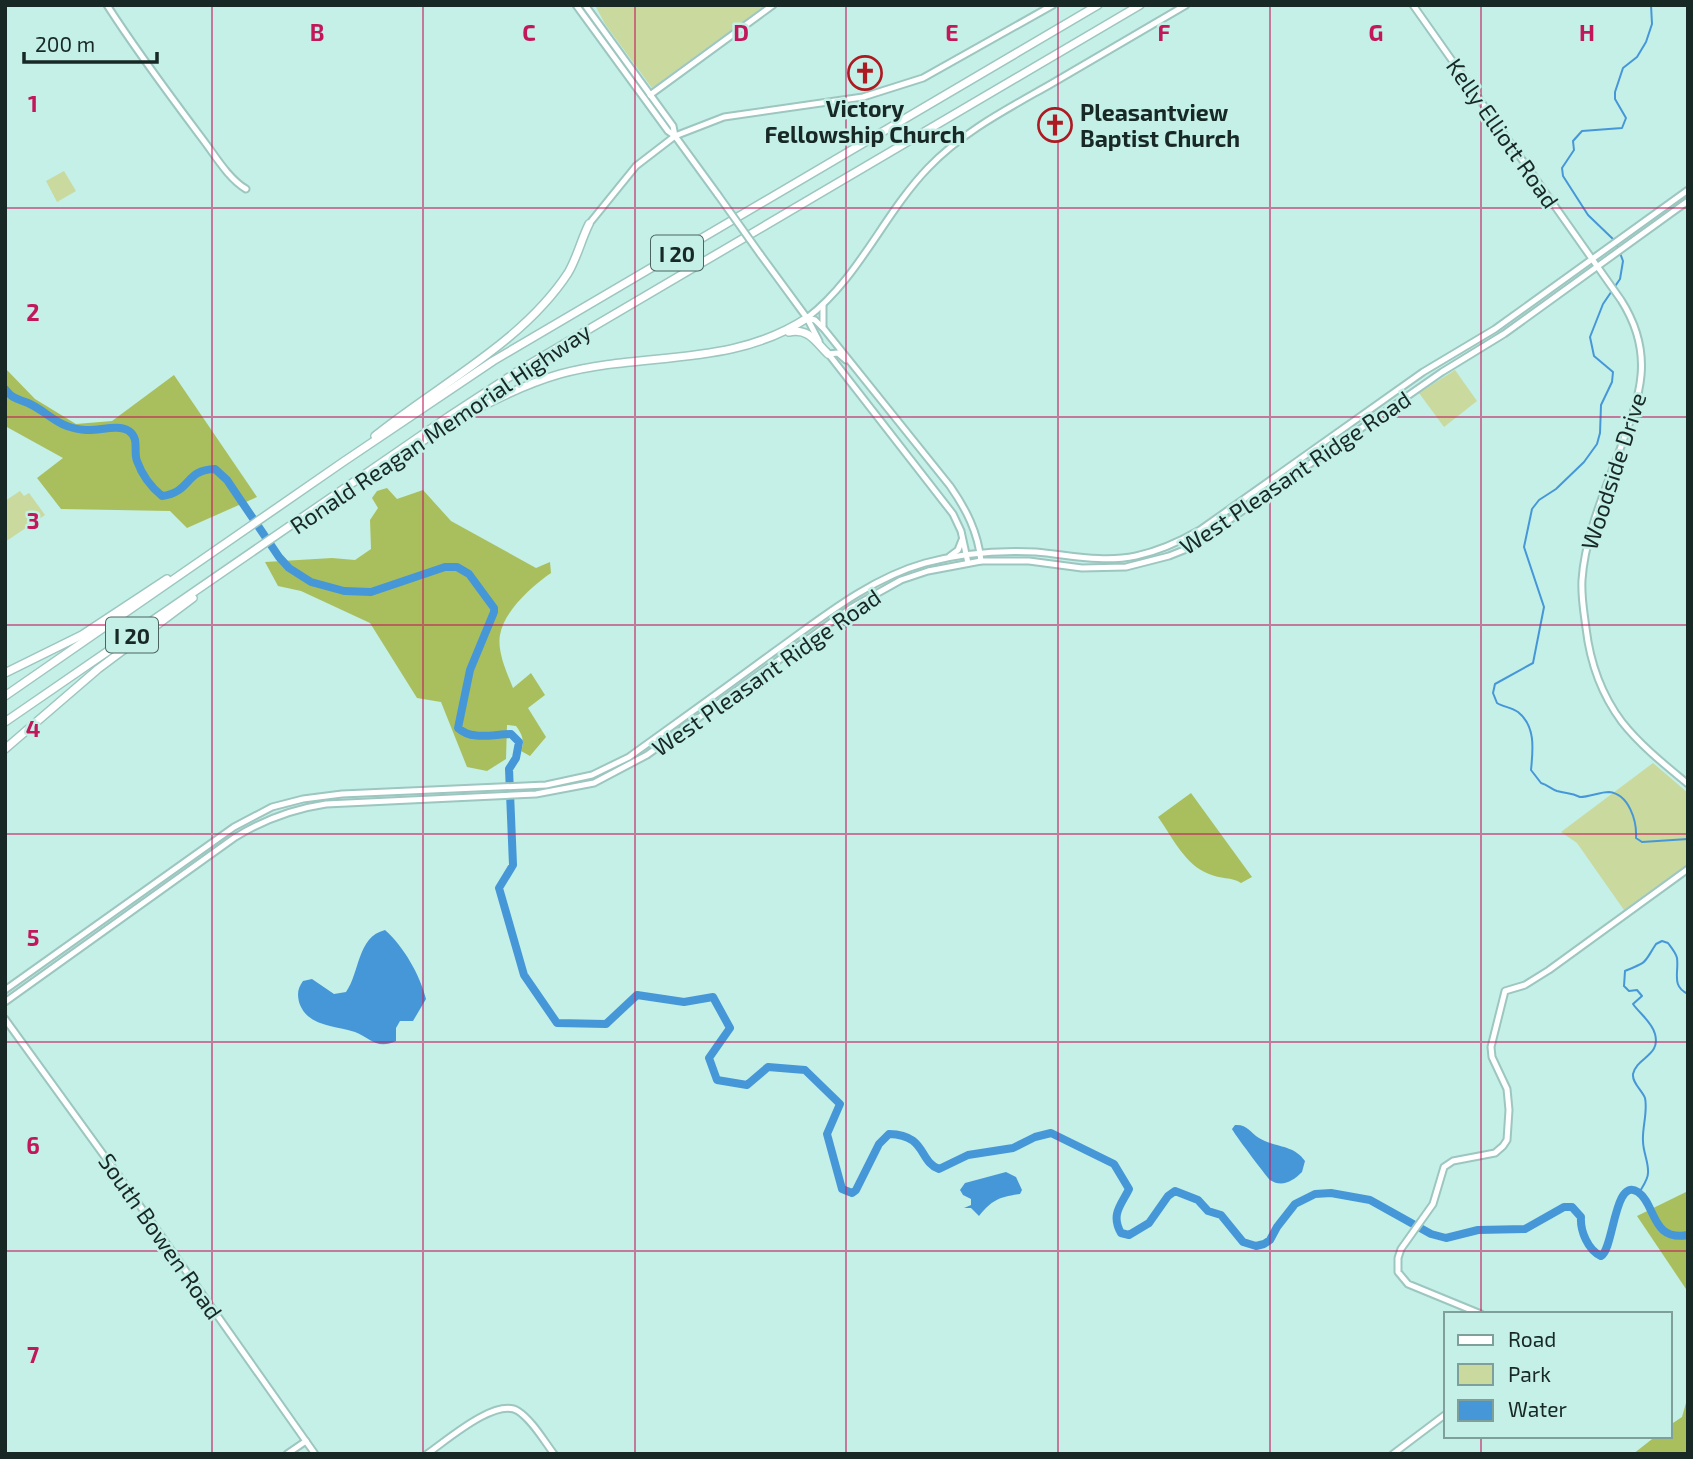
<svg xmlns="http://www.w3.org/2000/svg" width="1693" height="1459" font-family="'Exo 2',sans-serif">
<rect width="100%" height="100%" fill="#c4f0e8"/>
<!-- green -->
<g fill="#cad99e">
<polygon points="595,5 766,5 652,88 605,24"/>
<polygon points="64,171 76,191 57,202 46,181"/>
<polygon points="1455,370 1477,401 1444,427 1419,393"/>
<polygon points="20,491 24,496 29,493 45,515 5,542 5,501"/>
<polygon points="1653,763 1688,793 1688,864 1624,910 1577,843 1561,832"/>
</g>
<!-- forest -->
<g fill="#a9bf5e">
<polygon points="5,368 35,399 76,424 112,421 174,375 257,497 187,528 170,511 61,509 37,478 63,458 5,426"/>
<path d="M387,488L397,499L423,490L451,521L536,568L550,562L551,573C532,586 504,611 500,635C497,652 507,673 513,688L531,673L545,695L528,708L546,737L530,756L521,751C525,741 522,734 516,726L507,725L506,759L487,771L467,767L441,702L417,698L370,623L301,591L278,586L265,562L332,558L355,560L371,549L370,520L378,508L372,498L377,491Z"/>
<path d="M1191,793L1252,877L1241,883C1232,877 1220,879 1209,874C1185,865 1173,838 1158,817Z"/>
<polygon points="1688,1191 1688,1292 1637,1216"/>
<polygon points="1688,1396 1688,1454 1633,1454 1656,1436 1670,1436 1670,1425 1682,1417"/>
</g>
<!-- water -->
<g fill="#4697d8">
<path d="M385,930C404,947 420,975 426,999L413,1021H400L396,1028V1041C377,1050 370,1038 355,1032C334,1025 307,1027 299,1002C297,993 298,988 303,981L312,979L334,994L346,992C360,972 357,937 385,930Z"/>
<path d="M1235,1125C1247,1124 1250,1132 1259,1138C1275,1148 1293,1144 1305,1161L1302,1172C1293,1181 1282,1188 1270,1180C1265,1175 1233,1132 1232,1129Z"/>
<path d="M1006,1172L1016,1177L1022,1190L1020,1194C999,1197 992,1200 979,1216L971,1208H964L971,1205V1199L963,1195L960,1190L965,1183Z"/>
</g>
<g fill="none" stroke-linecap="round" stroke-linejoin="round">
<!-- stream -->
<g stroke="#4697d8" stroke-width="2">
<polyline points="1614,240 1588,215 1563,176 1562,168 1574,150 1573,141 1582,131 1622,128 1626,118 1615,99 1615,92 1623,68 1637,57 1646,42 1652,24 1651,5"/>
<path d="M1617,245L1623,261L1620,279L1603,304L1590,337L1594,356L1613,372L1612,382L1601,405L1600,433L1597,444L1584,462L1556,489L1539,500L1532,509L1524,547L1544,607L1533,663L1495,684L1493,693L1497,703C1503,707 1511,707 1518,712C1536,726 1533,750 1531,770L1541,783C1548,785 1551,789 1557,791C1567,794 1570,792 1580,797C1590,797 1599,792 1609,792C1629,794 1637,821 1636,838L1642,842L1688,839"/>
<path d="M1639,1193C1642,1187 1648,1180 1648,1173C1649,1163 1643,1152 1643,1141C1642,1128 1648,1111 1645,1098C1642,1090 1632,1083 1633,1074C1637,1057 1661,1056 1655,1034C1652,1022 1640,1014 1633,1004L1642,996L1637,990L1629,991L1624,986L1625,971C1649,961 1643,964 1656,944L1662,941L1668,943C1671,947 1676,953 1677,958C1679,973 1671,986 1688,994"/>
</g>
<!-- river -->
<path stroke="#4697d8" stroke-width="8" d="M5,389C14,400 16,398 28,403C50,413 57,428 86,430C99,431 118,424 129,431C140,439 133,451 137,461C142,475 151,487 162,496C192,492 184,470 215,469L227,480L279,557L289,568L311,582L344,591L371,592L445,567H457L469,574L494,608V612L470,670L458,728C472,741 494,734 511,734L519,742L516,758L509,769L513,865L499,888L524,975L557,1023L606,1024L637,995L684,1002L713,997L730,1028L709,1058L717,1080L747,1085L768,1067L805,1070L840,1104L827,1134L842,1189L852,1193L856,1190L879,1144L889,1134C927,1135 918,1161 939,1169L968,1155L1013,1148L1035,1137L1051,1133L1114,1164L1129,1189C1122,1204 1110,1214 1121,1233L1129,1235L1149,1223L1168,1196L1175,1191L1198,1200L1208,1211L1221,1215L1243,1242L1256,1246L1264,1244L1270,1240L1277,1227L1295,1204L1315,1194L1331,1193L1370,1200L1431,1234L1446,1238L1478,1230L1525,1229L1564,1207H1572L1581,1217C1580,1231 1588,1250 1601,1256C1614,1249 1614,1176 1638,1192C1656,1204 1651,1242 1688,1235"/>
<!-- secondary casing -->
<g stroke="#9cc6bf" stroke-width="9">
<g id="secondary">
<path d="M107,5C137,52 171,97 204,141C216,157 229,179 246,189"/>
<polyline points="576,5 668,131 675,136 718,195"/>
<polyline points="585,5 673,126 675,136"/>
<path d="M1413,5L1621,300C1656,355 1640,396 1619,452C1604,493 1585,536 1582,580C1581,597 1584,612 1586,628C1590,662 1601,694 1622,722C1640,745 1665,765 1688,784"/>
<polyline points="650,95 773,5"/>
<polyline points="589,224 636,166 675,136 724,117 863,97 923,78 1053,5"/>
<polyline points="760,254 807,318 819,341"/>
<path d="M807,318C859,278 883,215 928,168C962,132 1009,108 1051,84C1096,58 1141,31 1186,5"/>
<path d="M807,318L815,320L824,329L950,486C966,509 978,532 981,561"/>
<polyline points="823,326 823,305"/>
<polyline points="827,352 953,514 961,531 968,563"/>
<polyline points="828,354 838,353 846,360"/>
<polyline points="950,556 958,550 962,540"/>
<path d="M5,990L234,827L272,807L303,799L342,794L546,785L592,775L629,757C676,723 724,689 771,654C819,620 868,579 925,563C962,553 998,550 1036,552C1070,555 1102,563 1136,556C1159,551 1179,542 1200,530L1423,372L1495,329L1688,190"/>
<path d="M5,1002L234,838C263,820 292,809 326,804L536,794L594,783L647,755L851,608L901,580L928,571L981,561H1029L1082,568L1126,567L1169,556L1189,548L1442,372L1504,334L1688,201"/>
<polyline points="5,1019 121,1179 315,1454"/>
<polyline points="1481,1314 1408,1284 1398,1272 1398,1258 1401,1249 1433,1204 1444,1167 1453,1161 1495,1153 1503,1146 1507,1140 1509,1110 1507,1089 1492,1057 1491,1047 1505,991 1525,985 1549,970 1688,869"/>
<polyline points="287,1454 306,1441"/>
<path d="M427,1454C446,1441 496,1397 518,1411C532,1420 544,1441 554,1454"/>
<polyline points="1393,1454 1446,1414"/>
</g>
</g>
<!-- highway casing -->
<g stroke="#9cc6bf" stroke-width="10">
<g id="highway">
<path d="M789,332C809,328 815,341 828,354"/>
<path d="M375,436C438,385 523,342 568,273C577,258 581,240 589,224"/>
<path d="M364,480C388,466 411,448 435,433C473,410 518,386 560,374C645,351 731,368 807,318"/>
<polyline points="5,673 82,635 167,579"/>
<polyline points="5,696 343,462 493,361 1098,5"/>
<polyline points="5,722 448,417 523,368 1140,5"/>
<polyline points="5,749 98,669 193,598"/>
</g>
</g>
<!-- secondary -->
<use href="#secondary" stroke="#fff" stroke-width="5"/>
<!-- highway -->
<use href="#highway" stroke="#fff" stroke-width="7"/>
<!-- secondary-bridge casing -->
<g stroke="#9cc6bf" stroke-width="9" stroke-linecap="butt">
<polyline id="secondary-bridge" points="718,195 760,254"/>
</g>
<!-- secondary-bridge -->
<use href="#secondary-bridge" stroke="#fff" stroke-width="5"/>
</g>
<!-- grid -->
<path fill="none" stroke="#c2185b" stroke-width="2" stroke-opacity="0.55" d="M212,5V1454M423,5V1454M635,5V1454M846,5V1454M1058,5V1454M1270,5V1454M1481,5V1314M5,208H1688M5,417H1688M5,625H1688M5,834H1688M5,1042H1688M5,1251H1688M1481,1436V1454"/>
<!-- icons -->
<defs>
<g id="church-ring" transform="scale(1.75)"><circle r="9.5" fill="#c4f0e8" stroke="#ad1a21" stroke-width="1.5"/><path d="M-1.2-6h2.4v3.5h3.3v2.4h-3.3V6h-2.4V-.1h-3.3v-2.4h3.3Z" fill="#ad1a21"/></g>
</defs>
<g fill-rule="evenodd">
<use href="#church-ring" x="865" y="73"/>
<use href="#church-ring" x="1055" y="125"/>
</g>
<g text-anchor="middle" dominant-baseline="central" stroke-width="5" stroke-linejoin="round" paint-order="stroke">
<!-- shield labels -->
<g fill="#c4f0e8" stroke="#4b6460" stroke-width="2">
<rect x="651" y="235.5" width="52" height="35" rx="5"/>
<rect x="106" y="617.5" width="52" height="35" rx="5"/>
</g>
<g font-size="21" font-weight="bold" fill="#172825">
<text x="677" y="253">I 20</text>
<text x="132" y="635">I 20</text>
</g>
<!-- poi labels -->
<g font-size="23" font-weight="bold" fill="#172825" stroke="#c4f0e8">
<text x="865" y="108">Victory<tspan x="865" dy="26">Fellowship Church</tspan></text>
<text x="1080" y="112" text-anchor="start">Pleasantview<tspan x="1080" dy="26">Baptist Church</tspan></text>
</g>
<!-- street labels -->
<g font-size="23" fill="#172825" stroke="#c4f0e8">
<text transform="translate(1503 133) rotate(55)">Kelly Elliott Road</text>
<text transform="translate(440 428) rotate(-34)">Ronald Reagan Memorial Highway</text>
<text transform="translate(1613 471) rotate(-72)">Woodside Drive</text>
<text transform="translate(1295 472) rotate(-34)">West Pleasant Ridge Road</text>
<text transform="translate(766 672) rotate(-35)">West Pleasant Ridge Road</text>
<text transform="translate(161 1236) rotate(55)">South Bowen Road</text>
</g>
</g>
<g font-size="23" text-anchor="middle" font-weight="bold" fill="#c2185b" stroke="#c4f0e8" stroke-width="5" stroke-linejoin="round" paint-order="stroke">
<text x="317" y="41">B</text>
<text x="529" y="41">C</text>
<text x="741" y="41">D</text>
<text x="952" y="41">E</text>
<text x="1164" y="41">F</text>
<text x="1376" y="41">G</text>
<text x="1587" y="41">H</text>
<text x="33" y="112">1</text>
<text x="33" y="321">2</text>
<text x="33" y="529">3</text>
<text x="33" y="737">4</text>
<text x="33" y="946">5</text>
<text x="33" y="1154">6</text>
<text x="33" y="1363">7</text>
</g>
<!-- border -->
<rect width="1693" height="1459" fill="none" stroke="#172825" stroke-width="14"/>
<!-- legend -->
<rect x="1444" y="1312" width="228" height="126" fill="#c4f0e8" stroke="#7fa09a" stroke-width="2"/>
<rect x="1458" y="1335" width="35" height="10" fill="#ffffff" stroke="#7fa09a" stroke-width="2"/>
<text x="1508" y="1347" font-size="21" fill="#172825">Road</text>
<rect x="1458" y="1364" width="35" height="21" fill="#cad99e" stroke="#7fa09a" stroke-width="2"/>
<text x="1508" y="1382" font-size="21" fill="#172825">Park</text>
<rect x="1458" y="1400" width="35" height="21" fill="#4697d8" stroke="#7fa09a" stroke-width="2"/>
<text x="1508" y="1417" font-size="21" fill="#172825">Water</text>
<!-- scale -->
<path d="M24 52v10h133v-10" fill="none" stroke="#172825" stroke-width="3.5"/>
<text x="35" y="52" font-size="21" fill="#172825" stroke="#c4f0e8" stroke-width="5" paint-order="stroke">200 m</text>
</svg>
